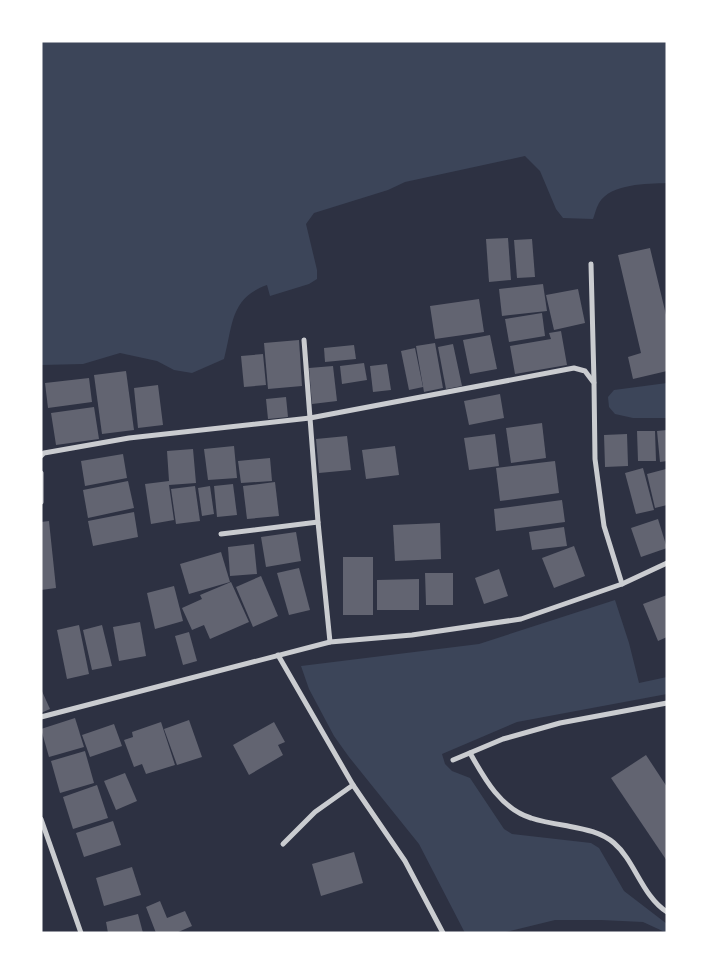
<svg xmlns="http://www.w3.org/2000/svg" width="708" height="974" font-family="'Asap Condensed',sans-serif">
<rect width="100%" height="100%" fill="#2d3142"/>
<!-- green -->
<g fill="#3c4559">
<path d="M41,41H667V183C647,184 611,183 599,203C596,208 595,214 593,219L563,218L556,209L540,171L525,156L405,182L388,190L314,213L306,224L317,270V279L309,284L270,296L267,285C230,298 233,325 224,359L192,373L174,370L157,361L120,353L83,364L41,365Z"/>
<polygon points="667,383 667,418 633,418 615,414 609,407 608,397 614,390"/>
<polygon points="615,600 629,643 639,683 667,677 667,694 517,722 442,754 445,764 452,771 470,778 504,829 512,834 591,843 599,848 624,891 667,924 667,933 643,922 601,920 555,920 502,933 465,933 419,844 349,757 334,736 309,689 301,666 479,644"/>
</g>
<!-- building -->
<g fill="#626471">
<polygon points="508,238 511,280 489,282 486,239"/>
<polygon points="532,239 535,277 517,278 514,240"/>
<polygon points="650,248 667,319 667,371 633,379 628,357 641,353 618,255"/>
<polygon points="543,284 547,311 502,316 499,289"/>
<polygon points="578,289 585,323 554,330 546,295"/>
<polygon points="479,299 484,332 435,339 430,306"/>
<polygon points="542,313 545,336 509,342 505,319"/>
<polygon points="561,331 567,365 515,374 510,346 551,339 549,333"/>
<polygon points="490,335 497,369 470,374 463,340"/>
<polygon points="299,340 302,386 268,389 264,343"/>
<polygon points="435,343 443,388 424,392 416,346"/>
<polygon points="453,344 462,386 446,389 438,347"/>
<polygon points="354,345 356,359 325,362 324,348"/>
<polygon points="415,348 423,387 409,390 401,351"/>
<polygon points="263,354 266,385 244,387 241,356"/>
<polygon points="364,363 367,380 342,384 340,366"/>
<polygon points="387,364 391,390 373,392 370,366"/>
<polygon points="333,366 337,401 312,404 309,368"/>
<polygon points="126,371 134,430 102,434 94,375"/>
<polygon points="89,378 92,402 48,408 45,383"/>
<polygon points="158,385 163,425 138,428 134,388"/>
<polygon points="500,394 504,418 469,425 464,401"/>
<polygon points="286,397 288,417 268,419 266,399"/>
<polygon points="94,407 99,439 56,445 51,413"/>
<polygon points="542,423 546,458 511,463 506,428"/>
<polygon points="667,430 667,461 660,462 657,431"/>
<polygon points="637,431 655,431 656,461 638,461"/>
<polygon points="495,434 499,466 469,470 464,438"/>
<polygon points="627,434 628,466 605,467 604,435"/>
<polygon points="347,436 351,470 319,473 316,439"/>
<polygon points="234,446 237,478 208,480 204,449"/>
<polygon points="395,446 399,475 366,479 362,450"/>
<polygon points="193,449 196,483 169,485 174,520 151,524 145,484 169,481 167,451"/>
<polygon points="123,454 127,478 85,486 81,461"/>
<polygon points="270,458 272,481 241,483 238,461"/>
<polygon points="555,461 559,493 500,501 496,468"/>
<polygon points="643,468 654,510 636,514 625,473"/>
<polygon points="666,469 667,505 655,508 647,474"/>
<polygon points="128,481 134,508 88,518 83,490"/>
<polygon points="275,482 279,516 247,519 243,486"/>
<polygon points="233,484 237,515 217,517 214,486"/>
<polygon points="195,486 200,521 176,524 171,489"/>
<polygon points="210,486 214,514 202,516 198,488"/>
<polygon points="562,500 565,522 496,531 494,509"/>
<polygon points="134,512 138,537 93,546 88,521"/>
<polygon points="658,519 667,548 641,557 631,528"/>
<polygon points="49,521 56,588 41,590 41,522"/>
<polygon points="440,523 441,559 395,561 393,525"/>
<polygon points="564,527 567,546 532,550 529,532"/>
<polygon points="296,532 301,561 266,567 261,537"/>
<polygon points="254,544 257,574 230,576 228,547"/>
<polygon points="574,546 585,576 554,588 542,558"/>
<polygon points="221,552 230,582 189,594 180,564"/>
<rect x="343" y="557" width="30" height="58"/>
<polygon points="299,568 310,610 289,615 277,573"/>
<polygon points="499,569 508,596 484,604 475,578"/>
<polygon points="425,573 453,573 453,605 426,605"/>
<polygon points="261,576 278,616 253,627 236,587"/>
<polygon points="419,579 419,610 377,610 377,580"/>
<polygon points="231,582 249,622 210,639 204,625 192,630 182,608 202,599 200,595"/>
<polygon points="174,586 183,621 155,629 147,593"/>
<polygon points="667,595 667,637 658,641 643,604"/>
<polygon points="140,622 146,656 119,661 113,627"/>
<polygon points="79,625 89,674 67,679 57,630"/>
<polygon points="102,625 112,666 92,670 83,630"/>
<polygon points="189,632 197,661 183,665 175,636"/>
<polygon points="41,689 50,709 41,713"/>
<polygon points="75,718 84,747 49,757 41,729"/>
<polygon points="189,720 202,757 177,765 164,729"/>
<polygon points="161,722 175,765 146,774 142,764 134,767 124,740 133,737 132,732"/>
<polygon points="274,722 285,742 278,745 283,755 249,775 233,745"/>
<polygon points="114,724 122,746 90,757 82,735"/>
<polygon points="85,751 94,783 60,793 51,761"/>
<polygon points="646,755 667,787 667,861 611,778"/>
<polygon points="125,773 137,801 116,810 104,781"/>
<polygon points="97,785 108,818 73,829 63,797"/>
<polygon points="113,821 121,845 84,857 76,833"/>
<polygon points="354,852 363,883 321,896 312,864"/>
<polygon points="132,867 141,895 104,906 96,878"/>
<polygon points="160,901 167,918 185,911 192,926 176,933 156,933 146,907"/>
<polygon points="138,914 143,933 108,933 106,922"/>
</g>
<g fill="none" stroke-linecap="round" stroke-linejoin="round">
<!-- minor -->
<g stroke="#caccd0" stroke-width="5">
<polyline points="591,264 594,382"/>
<polyline points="304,340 318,522 330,642"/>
<polyline points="41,456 44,453 129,438 310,418 574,368 585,371 594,383 595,459 604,526 622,584"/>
<polyline points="41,473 41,502"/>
<polyline points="221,534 318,522"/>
<polyline points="278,655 353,785 405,861 443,933"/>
<polyline points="41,717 330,642 412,635 521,619 622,584 667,563"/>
<path d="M470,753C484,778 501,809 531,818C543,822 556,824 568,826C584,829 601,832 614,843C635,861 642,896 667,912"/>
<polyline points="453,760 503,739 560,723 667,703"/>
<polyline points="41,819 81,933"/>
<polyline points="283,844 315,812 353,785"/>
</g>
</g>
<!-- border -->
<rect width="708" height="974" fill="none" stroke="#ffffff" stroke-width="85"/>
</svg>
